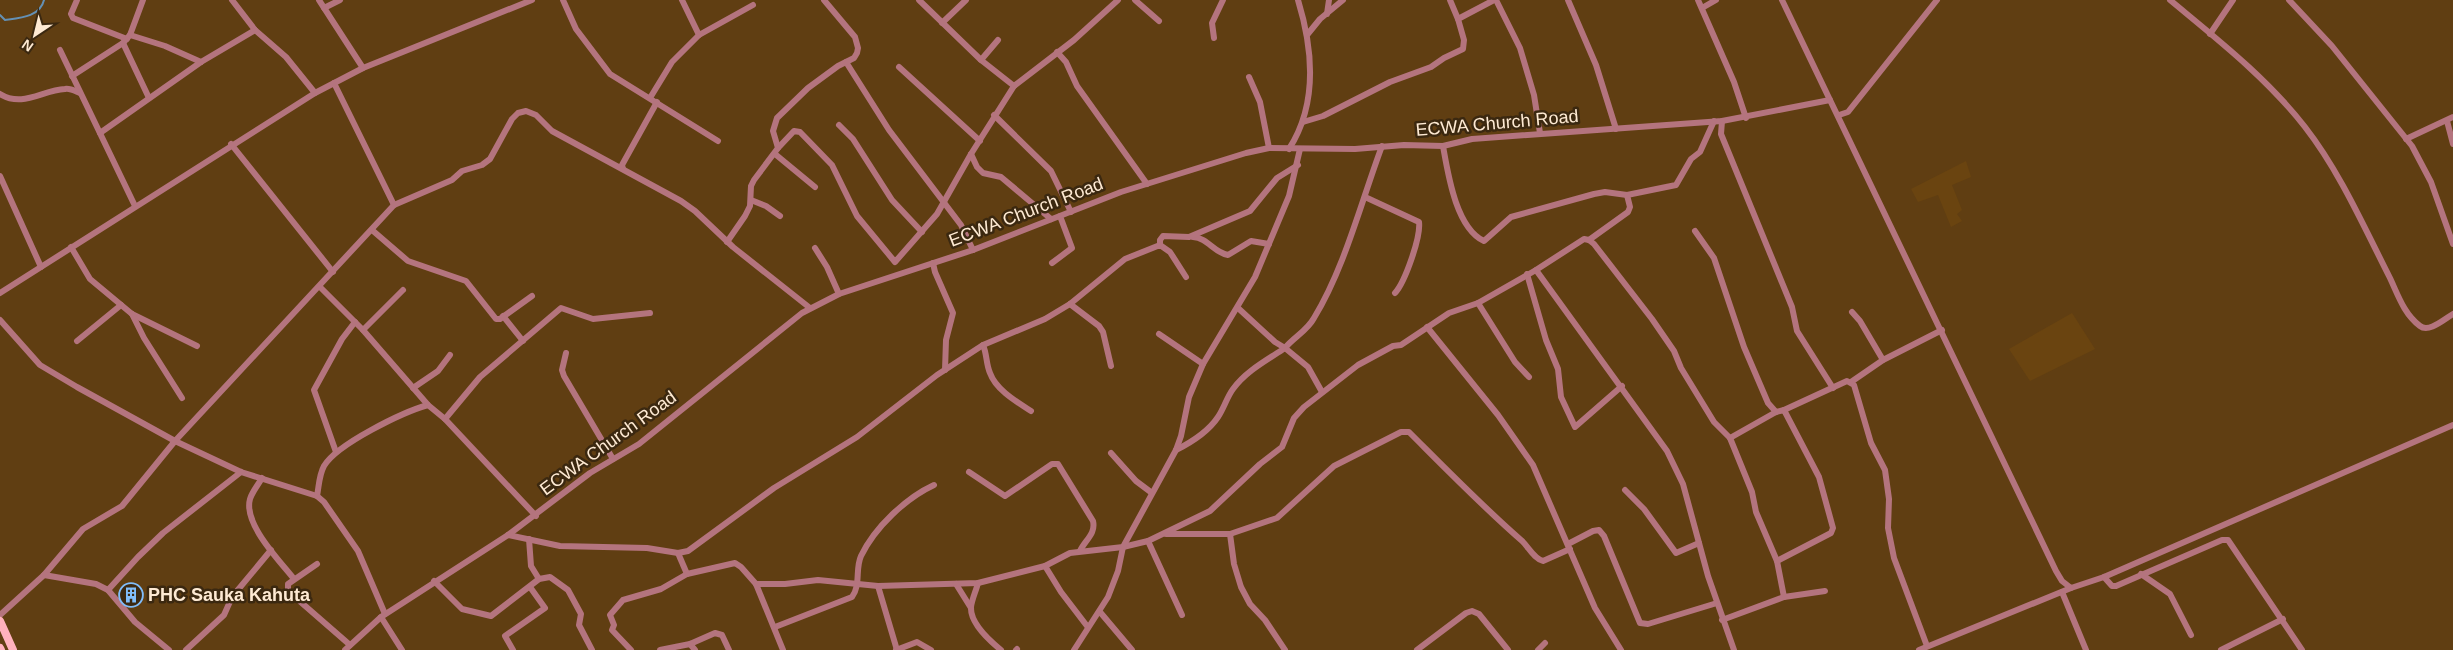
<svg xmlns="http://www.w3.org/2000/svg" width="2453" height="650" font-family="Helvetica,sans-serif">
<rect width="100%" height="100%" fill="#603e12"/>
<!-- built -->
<g fill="#6a4410">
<polygon points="1966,161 1971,177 1952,185 1962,210 1957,214 1962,221 1951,227 1938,195 1918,202 1911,189"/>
<polygon points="2072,313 2095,349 2030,381 2009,349"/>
</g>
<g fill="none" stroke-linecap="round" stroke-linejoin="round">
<!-- stream -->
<path stroke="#6490b4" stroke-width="2" d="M0,15L5,20C20,18 40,17 44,0"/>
<!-- minor -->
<g stroke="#b4747e" stroke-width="6">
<polyline points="77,0 71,14 73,18 127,39"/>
<polyline points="232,0 255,30 286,57 315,93"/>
<polyline points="319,0 363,68"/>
<polyline points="563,0 576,29 610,74 718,141"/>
<polyline points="682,0 699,35"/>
<polyline points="919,0 981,60 1014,86"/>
<polyline points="1135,0 1159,21"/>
<polyline points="1450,0 1458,19"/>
<polyline points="1496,0 1520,48 1534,95 1540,133"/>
<polyline points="1568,0 1596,65 1616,129"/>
<polyline points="1698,0 1734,82 1746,118"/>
<polyline points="1782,0 2056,571 2062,581 2071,588 2104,577 2453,425"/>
<path d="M2170,0C2217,39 2267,78 2305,127C2340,172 2364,227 2390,278C2398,295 2404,314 2420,326C2429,333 2444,319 2453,314"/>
<polyline points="2289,0 2332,46 2412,146 2431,182 2453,244"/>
<polyline points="324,8 340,0"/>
<polyline points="1702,8 1716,0"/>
<polyline points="1327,14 1329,0"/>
<polyline points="942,23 966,0"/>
<polyline points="2210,34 2233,0"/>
<polyline points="130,35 143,0"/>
<polyline points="1307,35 1320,19 1343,0"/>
<polyline points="1214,38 1212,23 1223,0"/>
<polyline points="123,43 149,98"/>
<polyline points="60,50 135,206"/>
<polyline points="1057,52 1066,62 1077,86 1147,184"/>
<polyline points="981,60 998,40"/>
<polyline points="846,62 889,130 961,225 973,250"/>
<polyline points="899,67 980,141"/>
<polyline points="72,76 123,43 130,35 165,46 201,62"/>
<polyline points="1249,77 1260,102 1269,148"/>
<polyline points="334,83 394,205"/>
<path d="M0,94C23,108 42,90 65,89C70,88 75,91 80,93"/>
<polyline points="650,98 672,62 699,35 753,5"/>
<polyline points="994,115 1051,171 1071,212"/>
<polyline points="1839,115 1848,112 1937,0"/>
<polyline points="1722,121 1721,134 1792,307 1797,331 1833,388"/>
<polyline points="2447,121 2453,144"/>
<polyline points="1303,122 1323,116 1390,82 1431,67 1444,58 1463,49 1464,40 1458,19 1494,0"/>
<polyline points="839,125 853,139 892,200 922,232"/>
<polyline points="100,133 201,62 255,30"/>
<polyline points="2406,139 2453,117"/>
<polyline points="231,144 333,272"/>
<path d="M1443,146C1448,174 1456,228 1484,241L1511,217L1594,194L1605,192L1627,195L1676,185L1691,159L1700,152L1714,121"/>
<polyline points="778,148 794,131 800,132 832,165 857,216 895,262 937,214 971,154 1014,86 1074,40 1118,0"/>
<path d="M1289,149C1318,104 1313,49 1298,0"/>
<polyline points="775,154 815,187"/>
<polyline points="971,154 977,167 983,173 1001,177 1051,219"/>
<polyline points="623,169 622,165 657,102"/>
<polyline points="0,176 41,267"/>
<path d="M1365,197L1419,222C1421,237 1405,282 1395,293"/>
<polyline points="751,200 766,206 780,216"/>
<polyline points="372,230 408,261 466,281 496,319 500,319 532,296"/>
<polyline points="1695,231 1714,258 1744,347 1768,403 1776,412"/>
<path d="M1193,237C1208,238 1214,253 1228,255L1251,241L1269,244"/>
<polyline points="1589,240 1628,212 1630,207 1627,195"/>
<polyline points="727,242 745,216 750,206 751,186 754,180 778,148 773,131 777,118 808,88 838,66 854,58 857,53 858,48 855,37 824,0"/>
<polyline points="1160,245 1160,240 1163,236 1189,237 1250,211 1277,178 1298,165"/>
<polyline points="71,247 90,279 132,314 197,346"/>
<polyline points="815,248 827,267 839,294"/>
<polyline points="933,263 935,272 953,313 946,340 945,370"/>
<polyline points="1052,263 1072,248 1060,216"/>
<polyline points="1536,270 1584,239 1589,240 1594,244 1652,319 1674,351 1681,368 1714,422 1730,438 1752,492 1756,512 1777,561 1784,597"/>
<polyline points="1527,274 1546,340 1558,369 1561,397 1575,427 1622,386"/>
<polyline points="320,287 363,330 428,405 445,419 536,516"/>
<polyline points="0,293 315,93 363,68 532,0"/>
<polyline points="1478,303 1515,362 1529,377"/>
<polyline points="1070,304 1099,326 1103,332 1111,366"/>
<polyline points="1852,312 1860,321 1883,360"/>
<polyline points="132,314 144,338 182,398"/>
<polyline points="503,316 523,341"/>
<polyline points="0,320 40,365 77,387 175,441 241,472 317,496 324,502 358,551 385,614"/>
<polyline points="1427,327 1498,415 1533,465 1595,608 1621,650"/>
<polyline points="363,330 403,290"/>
<polyline points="1159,334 1203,364"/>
<polyline points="77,341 121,305"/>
<path d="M983,345C987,354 986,364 990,373C996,390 1017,402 1031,411"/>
<polyline points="566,353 562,370 564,376 613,459"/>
<polyline points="1851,382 1883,360 1942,330"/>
<polyline points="413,388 438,371 450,355"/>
<path d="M1322,392L1308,367L1285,348C1294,337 1307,331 1314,318C1345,267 1361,202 1382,146"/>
<polyline points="1784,410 1847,381 1854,385 1871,443 1885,470 1889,499 1888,528 1894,558 1927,646"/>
<polyline points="445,419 480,377 561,308 593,319 650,313"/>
<polyline points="1730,438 1776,412 1784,410 1819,477 1833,528 1831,533 1777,561"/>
<path d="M1176,450C1192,442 1208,432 1218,417C1224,408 1227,397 1233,389C1246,371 1267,360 1285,348L1275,342L1238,308"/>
<polyline points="336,452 314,390 342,339 355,322"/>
<polyline points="1111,453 1136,481 1152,493"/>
<path d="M969,472L1005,496L1052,464H1058L1093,521C1096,534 1085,540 1080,551"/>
<path d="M262,478C258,485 252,492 250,499C243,524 280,561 294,579"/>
<polyline points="1625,490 1644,509 1676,553 1699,543"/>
<path d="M317,496C319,486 319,475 324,466C337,444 403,412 428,405"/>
<path d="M1166,534H1230L1277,518L1334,466L1401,432H1409C1446,469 1482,506 1521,540C1529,547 1533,558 1543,561L1570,549"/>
<polyline points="1230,534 1234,564 1241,587 1250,604 1265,620 1285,650"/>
<polyline points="508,535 560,546 647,548 678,553 688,551 774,488 857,437 937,375 983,345 1045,319 1070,304 1125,259 1160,245 1170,252 1186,277"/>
<polyline points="529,539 531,566 539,579"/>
<polyline points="1148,541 1182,615"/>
<polyline points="1568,544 1593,531 1599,530 1604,536 1640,623 1648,624 1717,603"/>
<polyline points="678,553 687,574"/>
<polyline points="317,564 288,584 288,591 350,645"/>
<polyline points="1045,566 1061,592 1087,626"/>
<polyline points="2141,574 2170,594 2191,635"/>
<polyline points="44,575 83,529 122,506 175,441 394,205 452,180 462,171 482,165 490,159 512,119 518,113 526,111 536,115 552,131 681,201 695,211 733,247 810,308"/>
<polyline points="2104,577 2112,586 2116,586 2222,540 2228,540 2302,650"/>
<polyline points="434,581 462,609 491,616 539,579 550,577 568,590 581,614 579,625 592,650"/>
<path d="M978,583C976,591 972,599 971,607C970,623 990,641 1001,650"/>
<polyline points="756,584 785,584 818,580 878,586 978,583 1045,566 1070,553 1123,547 1148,541 1210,511 1260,464 1282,447 1294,418 1304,407 1358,365 1393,346 1401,345 1449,313 1478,303 1536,270 1667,451 1683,484 1708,576 1734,650"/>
<polyline points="956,584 971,608"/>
<polyline points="878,586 897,650"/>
<polyline points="108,590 138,557 163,533 241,472"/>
<polyline points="2062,592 2086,650"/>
<polyline points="1100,612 1132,650"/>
<polyline points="0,615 44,575 96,584 108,590 135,622 169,650"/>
<polyline points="381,617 402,650"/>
<polyline points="1722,620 1784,597 1825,591"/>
<path d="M775,627L852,597C861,585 855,569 861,556C875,527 906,498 934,485"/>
<polyline points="690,644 695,650"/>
<polyline points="186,650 224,615 232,597 271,550"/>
<polyline points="345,650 381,617 508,535 590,473 639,444 802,313 839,294 973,250 1121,192 1246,153 1269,148 1355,149 1404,145 1443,146 1472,139 1722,121 1830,100"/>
<polyline points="513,650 505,636 545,608 530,587"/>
<polyline points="631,650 612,630 614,625 610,615 623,600 661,589 687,574 735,563 741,567 756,584 783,650"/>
<polyline points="660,650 690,644 715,633 722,635 729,650"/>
<polyline points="896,650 917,642 931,650"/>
<polyline points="1016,650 1017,649"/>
<polyline points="1074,650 1108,597 1118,571 1123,547 1176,450 1181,436 1189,397 1203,364 1255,277 1289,196 1300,149"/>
<polyline points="1417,650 1466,613 1472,611 1479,614 1508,650"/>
<polyline points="1538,650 1545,643"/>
<polyline points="1919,650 2071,588"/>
<polyline points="2221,650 2283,619"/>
</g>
<!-- major -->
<g stroke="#ffb1bd" stroke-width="8">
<polyline points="0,621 13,650"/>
<polyline points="0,648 1,650"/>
</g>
</g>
<!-- icons -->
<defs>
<g id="building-ring" transform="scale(1.25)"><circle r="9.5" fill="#3b2810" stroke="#80bdfa" stroke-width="1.5"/><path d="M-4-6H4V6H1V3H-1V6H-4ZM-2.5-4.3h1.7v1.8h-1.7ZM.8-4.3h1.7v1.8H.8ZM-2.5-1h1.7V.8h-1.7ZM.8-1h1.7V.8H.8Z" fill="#80bdfa"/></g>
</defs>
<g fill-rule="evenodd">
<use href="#building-ring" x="131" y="595"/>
</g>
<g text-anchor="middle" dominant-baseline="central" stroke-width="5" stroke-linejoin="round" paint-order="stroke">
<!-- street labels -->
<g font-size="18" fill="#feead3" stroke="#3b2810">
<text transform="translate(1497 123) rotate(-5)">ECWA Church Road</text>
<text transform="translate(1026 212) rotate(-21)">ECWA Church Road</text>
<text transform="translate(608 443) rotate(-36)">ECWA Church Road</text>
</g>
<!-- poi labels -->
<g font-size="18" font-weight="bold" fill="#feead3" stroke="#3b2810" text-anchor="start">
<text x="148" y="595">PHC Sauka Kahuta</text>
</g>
</g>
<!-- north arrow -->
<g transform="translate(35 35) rotate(215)" stroke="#3b2810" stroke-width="4" paint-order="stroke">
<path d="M0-4L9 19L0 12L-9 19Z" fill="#feead3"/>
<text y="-8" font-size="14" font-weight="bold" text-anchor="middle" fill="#feead3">N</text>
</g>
</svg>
